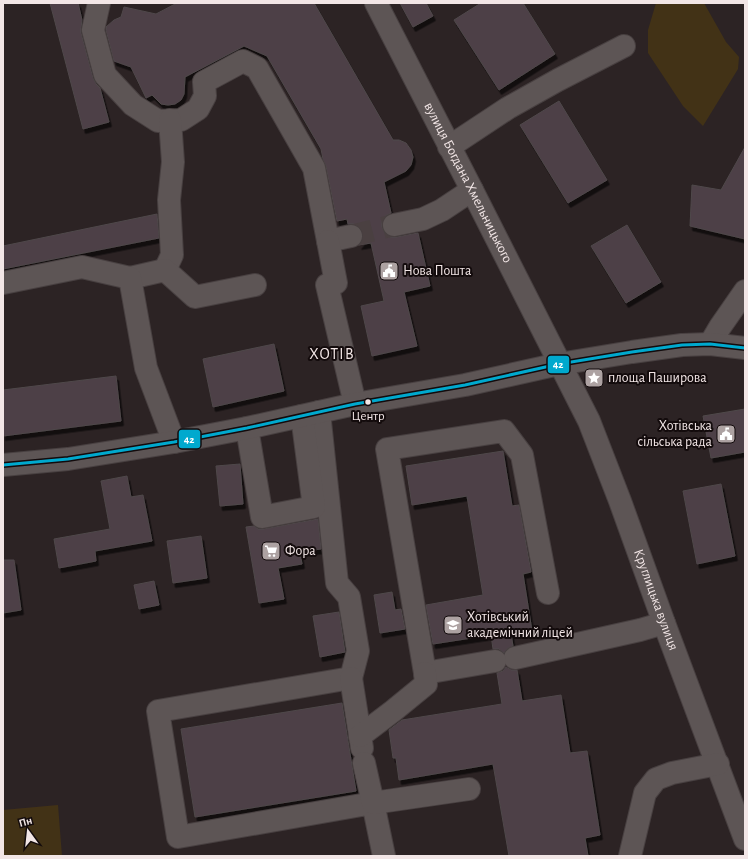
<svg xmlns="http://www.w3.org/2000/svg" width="748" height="859" font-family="'Alegreya Sans',sans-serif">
<defs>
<filter id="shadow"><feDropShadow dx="2.5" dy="4.5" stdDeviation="0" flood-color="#0009"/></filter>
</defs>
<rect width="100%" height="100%" fill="#2c2324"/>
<!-- green -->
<g fill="#423216">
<polygon points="656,3 704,3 726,42 739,57 738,69 703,126 683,106 648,53 648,30"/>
<polygon points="58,805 62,856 3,856 3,810"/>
</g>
<!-- building -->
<g fill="#4d4046" stroke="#4f484a" filter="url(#shadow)">
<polygon points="50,3 78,3 82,20 81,28 81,33 93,78 96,84 100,88 109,122 83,129"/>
<polygon points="177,3 314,3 393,140 399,140 406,143 411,150 413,157 411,165 406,171 384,182 391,213 385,216 382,221 382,227 385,234 390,237 397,237 418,233 430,286 404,292 417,346 372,356 361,306 384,301 371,243 359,245 363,240 363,234 360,227 354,224 348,224 347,219 337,221 326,166 323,159 321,149 267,56 244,46 185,77 184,94 181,100 175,104 168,105 161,104 152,95 146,98 131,67 114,61 106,30 106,27 114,20 121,17 124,7 156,14"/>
<polygon points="400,3 426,3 433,16 413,27"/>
<polygon points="481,3 523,3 555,54 499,90 454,20"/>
<polygon points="559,101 607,180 568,203 520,125"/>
<polygon points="745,147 745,239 690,226 692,185 721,190"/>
<polygon points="157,214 159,238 3,269 3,246"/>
<polygon points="627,225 661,282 626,303 591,246"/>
<polygon points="274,344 284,391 213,407 203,359"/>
<polygon points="116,376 121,421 3,436 3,390"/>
<polygon points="745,409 745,452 711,458 703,416"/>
<polygon points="503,451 512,506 519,505 531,572 523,574 532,631 511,634 513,646 507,649 504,653 499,649 493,649 491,635 433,644 426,605 483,595 467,496 412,505 406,466"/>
<polygon points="240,464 243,504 220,506 216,466"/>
<polygon points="127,476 131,497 143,495 152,541 95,551 96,561 59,568 54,539 110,529 101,481"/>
<polygon points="721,484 735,556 697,564 683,491"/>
<polygon points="318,519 321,549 300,552 302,564 278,568 284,599 259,603 246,527 254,526 258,529 264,529"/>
<polygon points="201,536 207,578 173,583 167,541"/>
<polygon points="3,560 14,560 21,610 3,613"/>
<polygon points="154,581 159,605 139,609 134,585"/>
<polygon points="392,592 395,610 401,609 405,629 380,633 374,595"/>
<polygon points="339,612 345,652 320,657 313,616"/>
<polygon points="506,667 511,670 517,670 522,701 561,695 570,753 587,751 600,835 585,838 588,856 509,856 493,764 399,780 396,758 393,758 389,730 402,720 502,704 497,673 503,671"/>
<polygon points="342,703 356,791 195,817 181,729"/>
</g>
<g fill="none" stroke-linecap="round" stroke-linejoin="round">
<!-- minor-tunnel -->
<polyline stroke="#4a4041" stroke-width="22" stroke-dasharray="22 11" stroke-linecap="butt" points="351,236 394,225"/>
<!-- minor casing -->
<g stroke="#484041" stroke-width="24">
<g id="minor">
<polyline points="99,3 93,30 105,75 133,105 158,121 181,120 198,109 205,96 204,82 243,61 257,68 314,168 328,241 351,236"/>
<path id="s1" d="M376,3L472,190L589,421L620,501L664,623L745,839"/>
<polyline points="449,147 508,108 558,80 624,46"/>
<polyline points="394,225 423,219 442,210 472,190"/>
<polyline points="328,241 336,283 327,285 355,404"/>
<polyline points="165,270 172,255 169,200 173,162 170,120"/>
<polyline points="130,278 165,270 195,297 255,285"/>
<polyline points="3,283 82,267 130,278 146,368 174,442"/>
<polyline points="710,344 720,327 745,291"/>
<polyline points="319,412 337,583 349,597 358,651 351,678 158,711 178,837 373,803 384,856"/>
<polyline points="247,428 262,517 314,507 302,416"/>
<polyline points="3,465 68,459 174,442 247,428 355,404 465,385 559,364 632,352 682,345 710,344 745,348"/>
<polyline points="515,658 640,630 664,623"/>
<polyline points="495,661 425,673 387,449 504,431 522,455 548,593"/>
<polyline points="351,678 362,748"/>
<polyline points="360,736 393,711 426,684 425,673"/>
<polyline points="364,763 373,803 469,789"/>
<polyline points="630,856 645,793 656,779 672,773 718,764"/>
</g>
</g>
<!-- minor -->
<use href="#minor" stroke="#5d5555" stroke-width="22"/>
<!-- bus-1 casing -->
<g stroke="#130b0c" stroke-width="6">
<polyline id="bus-1" points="3,465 68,459 174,442 247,428 355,404 465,385 559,364 632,352 682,345 710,344 745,348"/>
</g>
<!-- bus-1 -->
<use href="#bus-1" stroke="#00a9ce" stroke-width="3"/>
</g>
<!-- icons -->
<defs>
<g id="civic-square" transform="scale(1)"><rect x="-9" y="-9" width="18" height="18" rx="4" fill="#ada2a2" stroke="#130b0c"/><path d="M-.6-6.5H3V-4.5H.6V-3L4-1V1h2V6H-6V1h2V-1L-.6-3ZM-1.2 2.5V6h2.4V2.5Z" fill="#fff"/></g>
<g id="sight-square" transform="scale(1)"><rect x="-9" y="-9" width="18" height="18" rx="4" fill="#ada2a2" stroke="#130b0c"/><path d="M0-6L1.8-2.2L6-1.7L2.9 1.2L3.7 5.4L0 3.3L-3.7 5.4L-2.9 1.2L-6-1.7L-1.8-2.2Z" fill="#fff"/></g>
<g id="supermarket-square" transform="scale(1)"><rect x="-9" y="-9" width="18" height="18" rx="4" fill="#ada2a2" stroke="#130b0c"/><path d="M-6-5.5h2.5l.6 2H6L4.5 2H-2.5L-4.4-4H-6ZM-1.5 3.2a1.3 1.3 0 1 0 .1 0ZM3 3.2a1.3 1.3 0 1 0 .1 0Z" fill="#fff"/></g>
<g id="school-square" transform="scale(1)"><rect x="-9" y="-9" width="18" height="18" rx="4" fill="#ada2a2" stroke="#130b0c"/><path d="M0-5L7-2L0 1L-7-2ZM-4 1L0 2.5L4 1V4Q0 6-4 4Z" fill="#fff"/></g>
</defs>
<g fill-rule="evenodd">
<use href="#civic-square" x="389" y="271"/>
<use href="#sight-square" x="594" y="378"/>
<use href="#civic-square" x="726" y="434"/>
<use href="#supermarket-square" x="271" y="551"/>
<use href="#school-square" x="453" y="625"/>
</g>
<!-- markers -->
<circle fill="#f2e6e6" stroke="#130b0c" stroke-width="1.5" cx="368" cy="402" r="3.5"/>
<g text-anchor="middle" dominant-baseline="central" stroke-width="4" stroke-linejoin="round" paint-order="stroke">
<!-- bus labels -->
<g font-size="13" fill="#f2e6e6" stroke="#130b0c">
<text x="368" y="416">Центр</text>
</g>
<!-- street labels -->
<g font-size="14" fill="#f2e6e6" stroke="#130b0c">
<text stroke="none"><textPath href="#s1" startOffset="202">вулиця Богдана Хмельницького</textPath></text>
<text stroke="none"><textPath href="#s1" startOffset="660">Круглицька вулиця</textPath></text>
</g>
<!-- poi labels -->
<g font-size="14" fill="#f2e6e6" stroke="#130b0c" text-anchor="start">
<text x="403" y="271">Нова Пошта</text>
<text x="608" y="378">площа Паширова</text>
<text x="712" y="426" text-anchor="end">Хотівська<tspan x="712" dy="16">сільська рада</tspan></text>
<text x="285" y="551">Фора</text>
<text x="467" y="617">Хотівський<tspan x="467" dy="16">академічний ліцей</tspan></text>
</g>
<!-- quarter labels -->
<g font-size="16" letter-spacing="1" fill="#f2e6e6" stroke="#130b0c">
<text x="332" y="354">ХОТІВ</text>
</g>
</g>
<g stroke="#130b0c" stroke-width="1.5">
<rect x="547" y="355" width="23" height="19" rx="4" fill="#00a9ce"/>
<rect x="178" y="429" width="23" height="20" rx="4" fill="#00a9ce"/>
</g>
<g font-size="11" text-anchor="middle" font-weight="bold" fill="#fff">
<text x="558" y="368">42</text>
<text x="189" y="443">42</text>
</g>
<!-- border -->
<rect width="748" height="859" fill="none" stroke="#f2e6e6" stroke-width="8"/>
<!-- north arrow -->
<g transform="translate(28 831) rotate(345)" stroke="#130b0c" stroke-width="3" paint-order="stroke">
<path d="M0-3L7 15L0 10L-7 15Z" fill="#f2e6e6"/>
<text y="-6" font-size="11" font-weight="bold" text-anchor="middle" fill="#f2e6e6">Пн</text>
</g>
</svg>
